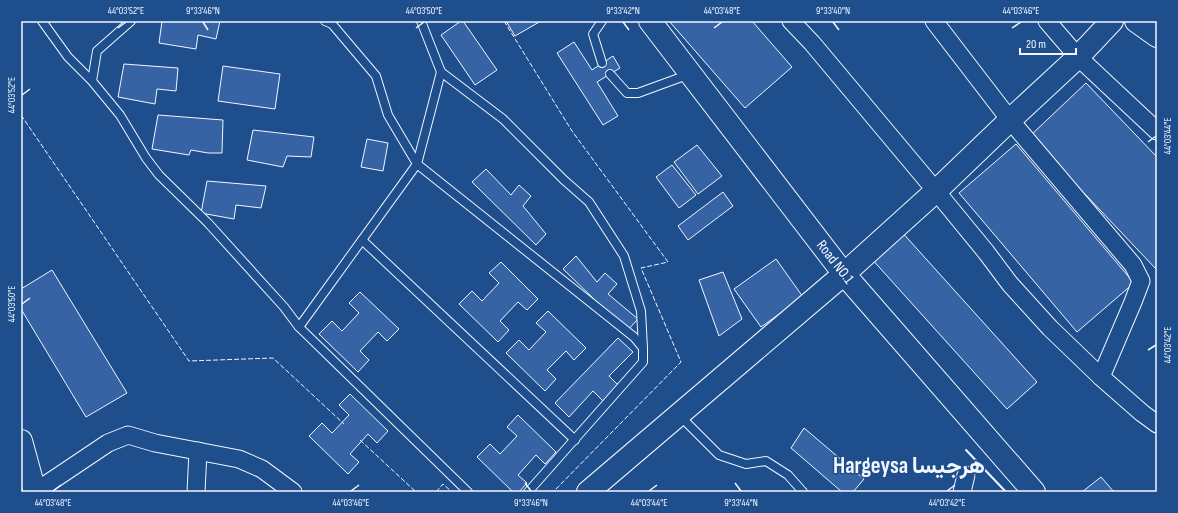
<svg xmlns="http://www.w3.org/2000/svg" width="1178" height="513" font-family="'Sofia Sans Condensed',Vazirmatn,sans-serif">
<rect width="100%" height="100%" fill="#1f4e8c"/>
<!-- building -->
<g fill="#3563a3" stroke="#f2f6ff">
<polygon points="162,21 220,21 216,39 198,35 196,49 159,43"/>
<polygon points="461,21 463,21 497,70 475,85 441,35"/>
<polygon points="506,21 541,21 515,36"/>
<polygon points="669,21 752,21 792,67 745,108"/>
<polygon points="574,42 592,70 613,56 620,68 597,82 618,116 603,125 557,53"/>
<polygon points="124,64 178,68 176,91 157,89 155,104 118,97"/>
<polygon points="223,66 280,74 275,109 218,101"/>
<polygon points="1086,83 1157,157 1157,267 1156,269 1030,136"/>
<polygon points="158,115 223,120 222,153 208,153 191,150 189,155 152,149"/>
<polygon points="253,130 314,137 311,157 287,156 283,167 247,160"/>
<polygon points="367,139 388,143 383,171 361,167"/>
<polygon points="1016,144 1134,283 1077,332 959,193"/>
<polygon points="697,145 722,176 698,194 674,162"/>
<polygon points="672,165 696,195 679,208 656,177"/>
<polygon points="486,169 511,195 519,185 531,196 523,206 546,234 536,245 472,182"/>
<polygon points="207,181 266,186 261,208 236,205 234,219 201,213"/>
<polygon points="723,192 733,206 688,240 678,226"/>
<polygon points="900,230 1037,382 1007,409 870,257"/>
<polygon points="576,256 597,282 605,273 617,284 608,294 638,319 627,331 563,269"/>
<polygon points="776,259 803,297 761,327 734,289"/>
<polygon points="501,262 538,299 527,310 518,302 500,321 509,330 498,342 459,304 472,291 482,301 499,283 489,273"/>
<polygon points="52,270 127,393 86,417 21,309 21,289"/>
<polygon points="723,272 742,319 719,336 699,280"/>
<polygon points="360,292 399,329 387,341 378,332 360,351 369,360 358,372 319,334 332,321 342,331 359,313 349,303"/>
<polygon points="548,311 586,348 574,360 566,351 547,370 556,379 545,391 506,353 519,340 529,350 546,332 536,323"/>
<polygon points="618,338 633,352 609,376 619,386 604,402 593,391 569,417 555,403"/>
<polygon points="350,394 388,431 377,443 368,434 350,454 359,462 348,474 309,436 322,423 332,433 349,415 339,405"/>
<polygon points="518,415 556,452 545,464 536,455 518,475 527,483 519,492 513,492 477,457 490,444 500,454 517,436 507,427"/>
<polygon points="804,428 864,479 853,492 842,492 791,448"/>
<polygon points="1101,477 1114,492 1082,492"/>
</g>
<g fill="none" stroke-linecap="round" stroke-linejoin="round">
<!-- lane casing -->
<g stroke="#f2f6ff" stroke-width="10">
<g id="lane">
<polyline points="42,21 68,57 92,81"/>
<polyline points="131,21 97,51 92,81 120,115 146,158 159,175 208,223 284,307 299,327 468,492"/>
<polyline points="325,21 332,24 376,76 388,115 417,164 634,337 643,348 643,362 528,492"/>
<polyline points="602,21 593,34 602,63"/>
<polyline points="441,72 503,119 564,180 589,202 624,256 641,311 643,348"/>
<polyline points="610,74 627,93 638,93 690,74"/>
<polyline points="362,240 575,440"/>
<polyline points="299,327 417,164 441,72 421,21"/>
<polyline points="679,415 719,455 746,464 766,461 788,475 803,492"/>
</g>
</g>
<!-- street casing -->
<g stroke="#f2f6ff" stroke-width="19">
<g id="street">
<polyline points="791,21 812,43 936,191 986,252 1010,284 1050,328 1101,377 1142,413 1157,424"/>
<polyline points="934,21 1010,120 1133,265 1141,281 1133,302 1101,377"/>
<polyline points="1047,21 1078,57 1157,131"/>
<polyline points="35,492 108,443 128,435 155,443 239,459 262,469 293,492"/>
<polyline points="196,492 198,451"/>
<polyline points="962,492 966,475"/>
</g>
</g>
<!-- secondary casing -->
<g stroke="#f2f6ff" stroke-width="24">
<g id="secondary">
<polyline points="1136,21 1157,36"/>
<polyline points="588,492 844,274 936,191 1010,120 1078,57 1112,21"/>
</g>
</g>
<!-- primary casing -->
<g stroke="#f2f6ff" stroke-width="24">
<polyline id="primary" points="21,441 35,492"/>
</g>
<!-- highway casing -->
<g stroke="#f2f6ff" stroke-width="24">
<polyline id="highway" points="650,21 844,274 1034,492"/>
</g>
<!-- lane -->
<use href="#lane" stroke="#1f4e8c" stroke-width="8"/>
<!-- street -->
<use href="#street" stroke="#1f4e8c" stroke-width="17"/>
<!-- secondary -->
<use href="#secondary" stroke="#1f4e8c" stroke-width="22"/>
<!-- primary -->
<use href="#primary" stroke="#1f4e8c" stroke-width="22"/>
<!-- highway -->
<use href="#highway" stroke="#1f4e8c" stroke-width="22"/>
<!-- fence -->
<g stroke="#f2f6ff" stroke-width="1" stroke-dasharray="5 2" stroke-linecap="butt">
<polyline points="504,21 572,131 668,262 641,268 681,362 553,492"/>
<polyline points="21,115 189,361 273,358 344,424"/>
<polyline points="360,440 416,492"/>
<polyline points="436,492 443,484 452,492"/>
</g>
<!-- wall -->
<polyline stroke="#f2f6ff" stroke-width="2" points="966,450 1006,492"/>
</g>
<!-- ticks -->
<path fill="none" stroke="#f2f6ff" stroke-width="1.5" d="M203,22L208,30M623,22L629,30M833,22L839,30M118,28L126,22M416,28L424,22M714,28L722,22M1012,28L1021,22M22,95L30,89M1148,142L1156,136M22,304L30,298M1148,350L1156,345M525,483L531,491M735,483L741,491M53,491L61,485M351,491L359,485M649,491L657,485M947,491L955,485"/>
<g text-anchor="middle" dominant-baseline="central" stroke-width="3" stroke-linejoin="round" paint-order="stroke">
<!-- street labels -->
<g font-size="15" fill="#f2f6ff" stroke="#1f4e8c">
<text transform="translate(835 262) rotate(52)">Road NO.1</text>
</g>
<!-- town labels -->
<g font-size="23" font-weight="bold" fill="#f2f6ff" stroke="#1f4e8c">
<text x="909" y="466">Hargeysa هرجيسا</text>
</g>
</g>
<!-- border -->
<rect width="1178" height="513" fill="none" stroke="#1f4e8c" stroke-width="44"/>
<!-- scale -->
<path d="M1020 48v6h56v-6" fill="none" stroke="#f2f6ff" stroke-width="2"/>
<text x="1026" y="48" font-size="12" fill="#f2f6ff" stroke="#1f4e8c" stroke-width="3" paint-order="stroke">20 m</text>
<rect x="22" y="22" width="1134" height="469" fill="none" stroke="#f2f6ff" stroke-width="1.5"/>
<g font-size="10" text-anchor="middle" fill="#f2f6ff">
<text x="126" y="14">44°03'52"E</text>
<text x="203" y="14">9°33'46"N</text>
<text x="424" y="14">44°03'50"E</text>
<text x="623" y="14">9°33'42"N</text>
<text x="722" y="14">44°03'48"E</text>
<text x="833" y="14">9°33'40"N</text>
<text x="1021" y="14">44°03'46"E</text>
<text transform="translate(11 95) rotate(-90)" y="4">44°03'52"E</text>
<text transform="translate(1167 136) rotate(-90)" y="4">44°03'44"E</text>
<text transform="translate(11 304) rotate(-90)" y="4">44°03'50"E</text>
<text transform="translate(1167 345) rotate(-90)" y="4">44°03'42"E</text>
<text x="53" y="506">44°03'48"E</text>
<text x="351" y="506">44°03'46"E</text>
<text x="531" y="506">9°33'46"N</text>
<text x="649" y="506">44°03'44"E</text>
<text x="741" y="506">9°33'44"N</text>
<text x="947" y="506">44°03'42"E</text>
</g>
</svg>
